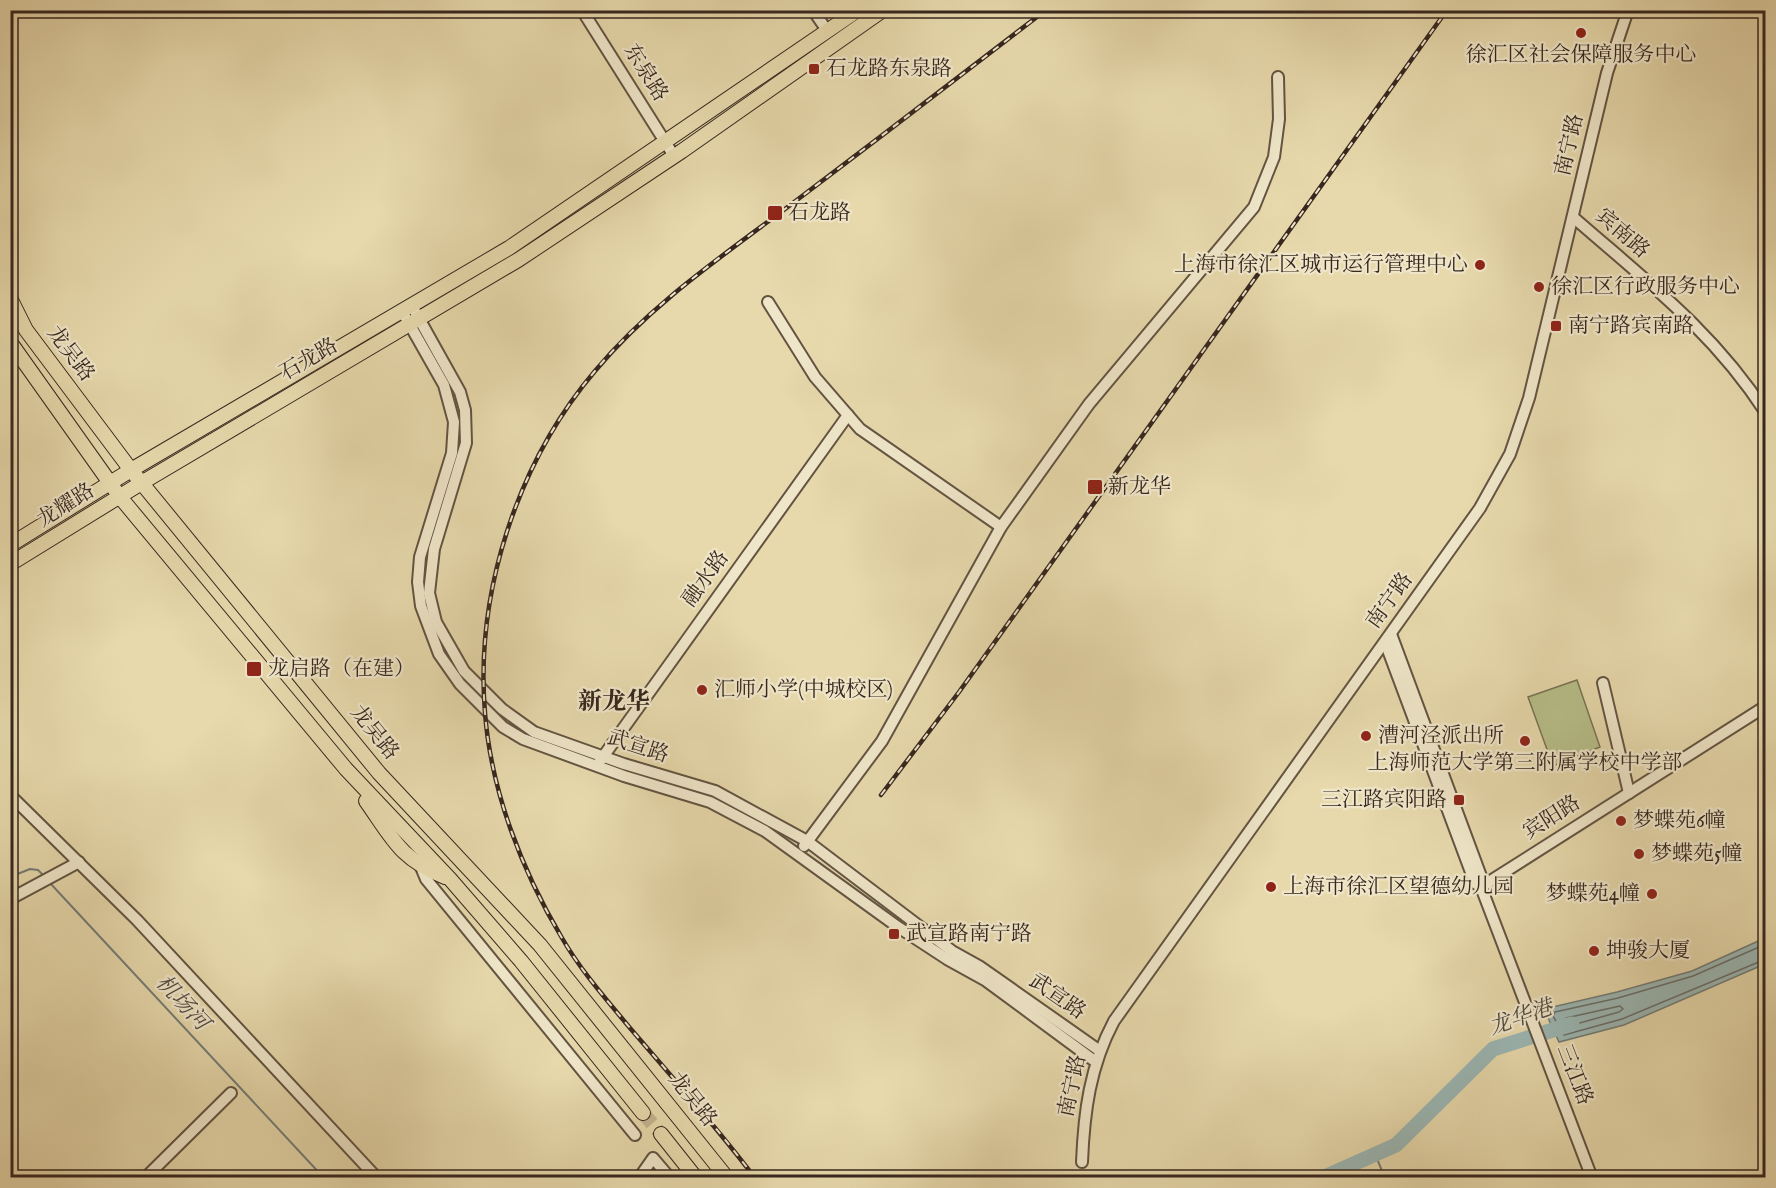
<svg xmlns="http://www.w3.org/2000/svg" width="1776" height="1188" font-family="'IM FELL English','Noto Serif SC',serif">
<rect width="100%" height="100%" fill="#e7d9ac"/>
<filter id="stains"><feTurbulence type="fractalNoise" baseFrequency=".00333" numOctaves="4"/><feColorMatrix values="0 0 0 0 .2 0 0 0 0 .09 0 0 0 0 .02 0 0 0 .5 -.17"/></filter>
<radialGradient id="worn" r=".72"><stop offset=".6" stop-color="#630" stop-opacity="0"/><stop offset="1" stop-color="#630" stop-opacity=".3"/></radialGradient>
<!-- green -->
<polygon fill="#b7bf89" stroke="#777354" stroke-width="1.5" points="1577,680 1600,747 1553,766 1528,697"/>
<!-- water -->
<polygon fill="#9bb7b4" stroke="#737d78" stroke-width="1.5" points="1765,938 1765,964 1624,1025 1559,1042 1544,1009 1617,992 1692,971"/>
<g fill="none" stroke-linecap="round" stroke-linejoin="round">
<!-- shore -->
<g stroke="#696f6a" stroke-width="1.5">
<polyline points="1766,944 1693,976 1618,998 1555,1012 1553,1016 1564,1035 1622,1019 1766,959"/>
<polygon points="1620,1006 1623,1009 1619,1012 1569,1026 1564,1021 1566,1018"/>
</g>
<!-- stream -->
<g stroke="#737d78" stroke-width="2">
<polyline points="10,877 30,869 38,870 44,876"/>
<polyline points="50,883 324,1178"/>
<polyline points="1375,1154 1385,1178"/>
</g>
<!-- river -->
<polyline stroke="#9bb7b4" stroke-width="15" points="1322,1178 1396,1145 1493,1049 1572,1024"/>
<!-- major-tunnel -->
<polyline stroke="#c4b590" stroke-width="14" stroke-dasharray="14 7" stroke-linecap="butt" points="643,1113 661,1134"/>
<!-- minor casing -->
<g stroke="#635442" stroke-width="14">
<g id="minor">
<polyline points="582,10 674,156"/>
<polyline points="813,10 828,32"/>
<path d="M1573,217C1645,280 1713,331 1766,413"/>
<polyline points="768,302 815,377 860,429 1001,527"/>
<polyline points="412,306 460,392 465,410 466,443 434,549 429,593 436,622 464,671 502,709 534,732 624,764 715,791 807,841 952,951 979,966 1100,1051"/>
<polyline points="402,311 444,385 454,422 452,453 420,557 418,582 421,606 439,654 460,684 503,727 523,739 624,776 710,802 765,831 898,927 947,959 985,980 1096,1062"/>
<polyline points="1391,634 1482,879 1481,887"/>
<polyline points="1385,642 1475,883 1481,887 1592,1178"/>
<polyline points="1603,683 1629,793"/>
<polyline points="600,761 848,415"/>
<polyline points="10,795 137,920 377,1178"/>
<polyline points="804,846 882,741 1001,527 1089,404 1254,207 1274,157 1279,119 1278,77"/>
<polyline points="421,867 426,879 635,1135"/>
<polyline points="1481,887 1766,706"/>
<polyline points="10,899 79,862"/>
<path d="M1082,1162C1084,1112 1090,1066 1114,1021L1480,508L1510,454L1529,398L1607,73L1628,10"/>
<polyline points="145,1178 231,1093"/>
<polyline points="639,1178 653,1158 670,1178"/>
</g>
</g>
<!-- major casing -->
<g stroke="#37271f" stroke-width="16">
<g id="major">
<polyline points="10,298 26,330 131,470 379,773 540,945 727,1178"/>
<polyline points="10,342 120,497 346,769 450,879 521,961 643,1113"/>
<polyline points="10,545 131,470 509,248 858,10"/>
<polyline points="10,564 143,482 518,260 682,151 883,10"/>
<path d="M366,801C393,839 400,859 445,877"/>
<polyline points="661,1134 696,1178"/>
</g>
</g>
<!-- minor -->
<use href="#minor" stroke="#efe6c9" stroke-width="10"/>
<!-- major -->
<use href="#major" stroke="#e7d9ac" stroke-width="14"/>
<!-- rail casing -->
<g stroke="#37271f" stroke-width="4.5">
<g id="rail">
<polyline points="881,795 959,692 1447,10"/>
<path d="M755,1178C716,1126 672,1077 630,1028C606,999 581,971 562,938C522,871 491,791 485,713C475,593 517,463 595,371C650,305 721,257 789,206C875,141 960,76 1046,10"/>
</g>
</g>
<!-- rail -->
<use href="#rail" stroke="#efe6c9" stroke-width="2" stroke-dasharray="7" stroke-linecap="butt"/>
</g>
<!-- markers -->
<g fill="#8f2418" stroke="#efe6c9" stroke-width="2">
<circle cx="1581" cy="33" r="6"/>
<rect x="808" y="63" width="12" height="12" rx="3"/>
<rect x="767" y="205" width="16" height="16" rx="3"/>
<circle cx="1480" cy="265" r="6"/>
<circle cx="1539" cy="287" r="6"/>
<rect x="1550" y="320" width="12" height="12" rx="3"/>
<rect x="1087" y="479" width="16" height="16" rx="3"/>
<rect x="246" y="661" width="16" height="16" rx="3"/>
<circle cx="702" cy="690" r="6"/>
<circle cx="1366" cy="736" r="6"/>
<circle cx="1525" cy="741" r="6"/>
<rect x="1453" y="794" width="12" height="12" rx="3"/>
<circle cx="1621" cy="821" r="6"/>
<circle cx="1639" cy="854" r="6"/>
<circle cx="1271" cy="887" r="6"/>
<circle cx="1652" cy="894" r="6"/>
<rect x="888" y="928" width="12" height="12" rx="3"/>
<circle cx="1594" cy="951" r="6"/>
</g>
<g text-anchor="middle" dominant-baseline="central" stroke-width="4.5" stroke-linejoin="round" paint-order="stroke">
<!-- poi labels -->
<g font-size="21" fill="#37271f" stroke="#efe6c9" text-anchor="start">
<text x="1581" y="55" text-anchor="middle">徐汇区社会保障服务中心</text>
<text x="826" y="69">石龙路东泉路</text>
<text x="788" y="213">石龙路</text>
<text x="1468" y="265" text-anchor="end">上海市徐汇区城市运行管理中心</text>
<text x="1551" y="287">徐汇区行政服务中心</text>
<text x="1568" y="326">南宁路宾南路</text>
<text x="1108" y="487">新龙华</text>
<text x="268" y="669">龙启路（在建）</text>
<text x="714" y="690">汇师小学(中城校区)</text>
<text x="1378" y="736">漕河泾派出所</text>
<text x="1525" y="763" text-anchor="middle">上海师范大学第三附属学校中学部</text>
<text x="1447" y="800" text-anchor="end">三江路宾阳路</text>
<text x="1633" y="821">梦蝶苑6幢</text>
<text x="1651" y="854">梦蝶苑5幢</text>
<text x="1283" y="887">上海市徐汇区望德幼儿园</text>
<text x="1640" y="894" text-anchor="end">梦蝶苑4幢</text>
<text x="906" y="934">武宣路南宁路</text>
<text x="1606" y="951">坤骏大厦</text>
</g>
<!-- street labels -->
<g font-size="21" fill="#37271f" stroke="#efe6c9">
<text transform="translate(645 73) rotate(58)">东泉路</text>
<text transform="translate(1570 145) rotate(-77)">南宁路</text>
<text transform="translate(1622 234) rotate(41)">宾南路</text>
<text transform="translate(70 354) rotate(53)">龙吴路</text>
<text transform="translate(309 360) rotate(-30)">石龙路</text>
<text transform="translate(66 506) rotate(-32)">龙耀路</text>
<text transform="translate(706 579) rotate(-54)">融水路</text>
<text transform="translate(1390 601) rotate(-54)">南宁路</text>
<text transform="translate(374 733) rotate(51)">龙吴路</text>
<text transform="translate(638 747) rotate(18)">武宣路</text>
<text transform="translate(1552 818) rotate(-32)">宾阳路</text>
<text transform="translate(1057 997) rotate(35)">武宣路</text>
<text transform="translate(1574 1075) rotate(69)">三江路</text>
<text transform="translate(1073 1086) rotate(-78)">南宁路</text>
<text transform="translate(692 1100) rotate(51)">龙吴路</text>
</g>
<!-- water labels -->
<g font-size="22" font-style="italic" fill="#504b44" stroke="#efe6c9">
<text transform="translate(182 1003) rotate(47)">机场河</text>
<text transform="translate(1521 1018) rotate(-19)">龙华港</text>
</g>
<!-- quarter labels -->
<g font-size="24" font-weight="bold" fill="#37271f" stroke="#efe6c9">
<text x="614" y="702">新龙华</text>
</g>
</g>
<!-- margin -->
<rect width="1776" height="1188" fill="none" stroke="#e7d9ac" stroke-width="36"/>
<rect x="12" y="12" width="1752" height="1164" fill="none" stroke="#37271f" stroke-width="3"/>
<rect x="18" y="18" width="1740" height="1152" fill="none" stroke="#37271f" stroke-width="1.5"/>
<rect width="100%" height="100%" filter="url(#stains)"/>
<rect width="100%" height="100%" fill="url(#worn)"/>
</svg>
